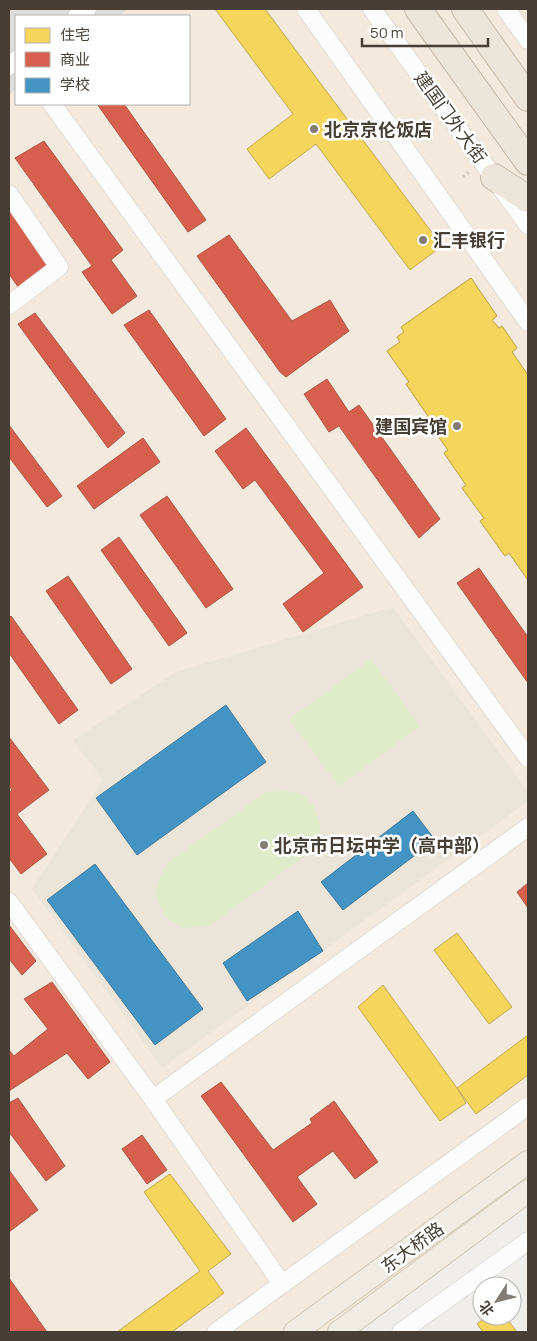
<svg xmlns="http://www.w3.org/2000/svg" width="537" height="1341" font-family="Manrope,'Noto Sans SC',sans-serif">
<rect width="100%" height="100%" fill="#f0eeea"/>
<!-- commercial -->
<path fill="#f3e9dc" fill-rule="evenodd" d="M9,9H528V1185L334,1332H9ZM16,16H189V104H16Z"/>
<!-- education -->
<polygon fill="#ebe5d9" points="393,607 528,792 528,801 162,1068 32,889 103,780 73,740 176,672"/>
<!-- green -->
<g fill="#dfebc9">
<polygon points="371,659 420,726 339,786 289,719"/>
<polygon points="284,791 301,794 314,805 321,830 310,852 211,925 184,928 164,916 155,895 160,876 168,862 266,792"/>
</g>
<!-- parking -->
<polygon fill="#dfddd9" points="9,9 128,9 118,16 16,16 16,89 9,95"/>
<!-- homes -->
<g fill="#f6d55c" stroke="#c2a850">
<polygon points="215,9 265,9 442,246 410,270 316,144 269,179 247,149 293,114"/>
<polygon points="471,278 497,316 492,320 499,328 502,326 517,348 512,352 528,375 528,449 507,419 511,417 480,374 484,371 466,346 444,362 469,398 465,401 488,432 484,435 511,472 528,459 528,580 509,553 505,556 480,521 484,518 462,488 466,485 444,453 448,450 425,418 428,416 406,384 409,382 387,351 400,342 397,337 404,332 401,327"/>
<polygon points="471,278 497,316 492,320 499,328 502,326 517,348 512,352 528,375 528,580 509,553 505,556 480,521 484,518 462,488 466,485 444,453 448,450 425,418 428,416 406,384 409,382 387,351 400,342 397,337 404,332 401,327"/>
<polygon points="457,933 512,1007 489,1024 434,950"/>
<polygon points="383,985 457,1088 466,1103 440,1121 358,1007"/>
<polygon points="528,1035 528,1075 476,1114 457,1088"/>
<polygon points="170,1174 231,1254 208,1271 224,1293 172,1332 117,1332 200,1271 144,1192"/>
<polygon points="487,1316 505,1316 517,1332 483,1332 477,1324"/>
</g>
<!-- shops -->
<g fill="#d6604d" stroke="#ab5646">
<polygon points="97,104 124,104 206,220 188,232"/>
<polygon points="44,141 123,250 111,260 137,296 112,314 82,272 92,266 15,158"/>
<polygon points="11,211 51,268 19,288 9,274 9,213"/>
<polygon points="229,235 292,321 330,300 349,331 286,377 280,372 197,256"/>
<polygon points="149,310 226,419 204,436 124,325"/>
<polygon points="35,313 125,433 108,448 18,324"/>
<polygon points="327,379 349,412 359,405 440,519 419,538 339,426 329,432 304,394"/>
<polygon points="9,425 62,496 47,507 9,457"/>
<polygon points="246,428 363,587 303,632 283,604 324,573 255,480 243,489 215,451"/>
<polygon points="143,438 160,462 94,509 77,486"/>
<polygon points="167,496 233,589 206,608 140,515"/>
<polygon points="119,537 187,633 169,646 101,550"/>
<polygon points="479,568 528,637 528,683 457,583"/>
<polygon points="68,576 132,669 111,684 46,591"/>
<polygon points="11,616 78,710 59,724 9,653 9,618"/>
<polygon points="9,737 49,790 17,814 47,854 21,874 9,858 9,792 12,790 9,786"/>
<polygon points="528,883 528,908 517,892"/>
<polygon points="9,925 36,961 22,975 9,959"/>
<polygon points="52,982 110,1062 88,1079 67,1053 9,1091 9,1050 14,1056 48,1029 24,999"/>
<polygon points="221,1082 273,1150 312,1123 310,1119 334,1101 378,1162 355,1179 333,1151 297,1177 317,1204 293,1222 201,1096"/>
<polygon points="18,1098 65,1166 46,1181 9,1132 9,1103"/>
<polygon points="142,1135 167,1170 147,1184 122,1149"/>
<polygon points="9,1170 38,1210 9,1232"/>
<polygon points="9,1278 47,1332 9,1332"/>
</g>
<!-- schools -->
<g fill="#4393c3" stroke="#447a98">
<polygon points="226,705 266,762 137,855 96,798"/>
<polygon points="413,811 435,840 343,910 321,882"/>
<polygon points="95,864 203,1009 155,1045 47,900"/>
<polygon points="298,911 323,951 247,1001 223,963"/>
</g>
<g fill="none" stroke-linecap="round" stroke-linejoin="round">
<!-- minor casing -->
<g stroke="#cdcac6" stroke-width="19">
<g id="minor">
<polyline points="306,9 528,322"/>
<polyline points="372,9 528,225"/>
<polyline points="506,9 528,40"/>
<polyline points="77,16 87,9"/>
<polyline points="9,66 16,60"/>
<polyline points="52,104 528,758"/>
<polyline points="9,194 59,267 9,305"/>
<polyline points="9,902 153,1099"/>
<polyline points="282,1284 153,1099 528,827"/>
<polyline points="216,1332 528,1106"/>
<polyline points="401,1332 528,1241"/>
</g>
</g>
<!-- major casing -->
<g stroke="#d3c9b7" stroke-width="24">
<g id="major">
<polyline points="295,1332 528,1162"/>
<polyline points="339,1332 528,1191"/>
</g>
</g>
<!-- highway casing -->
<g stroke="#c8baa5" stroke-width="28">
<g id="highway">
<polyline points="418,9 528,162"/>
<polyline points="465,9 528,98"/>
<polyline points="494,177 528,199"/>
</g>
</g>
<!-- path -->
<polyline stroke="#d1ceca" stroke-width="3" stroke-dasharray="2.5 2.5" stroke-linecap="butt" points="463,177 470,171"/>
<!-- minor -->
<use href="#minor" stroke="#fdfcfc" stroke-width="18"/>
<!-- major -->
<use href="#major" stroke="#f1ece3" stroke-width="22"/>
<!-- highway -->
<use href="#highway" stroke="#ece5d9" stroke-width="26"/>
</g>
<!-- markers -->
<g fill="#827c74" stroke="#fff" stroke-width="2">
<circle cx="314" cy="129" r="5"/>
<circle cx="423" cy="240" r="5"/>
<circle cx="457" cy="426" r="5"/>
<circle cx="264" cy="845" r="5"/>
</g>
<g text-anchor="middle" dominant-baseline="central" stroke-width="5" stroke-linejoin="round" paint-order="stroke">
<!-- street labels -->
<g font-size="18" fill="#473f35" stroke="#fff">
<text transform="translate(451 117) rotate(54)">建国门外大街</text>
<text transform="translate(412 1247) rotate(-36)">东大桥路</text>
</g>
<!-- poi labels -->
<g font-size="18" font-weight="bold" fill="#473f35" stroke="#fff" text-anchor="start">
<text x="324" y="129">北京京伦饭店</text>
<text x="433" y="240">汇丰银行</text>
<text x="447" y="426" text-anchor="end">建国宾馆</text>
<text x="274" y="845">北京市日坛中学（高中部）</text>
</g>
</g>
<!-- border -->
<rect width="537" height="1341" fill="none" stroke="#473f35" stroke-width="20"/>
<!-- legend -->
<rect x="15" y="15" width="175" height="90" fill="#ffffff" stroke="#b5b2ae"/>
<rect x="25" y="28" width="25" height="15" fill="#f6d55c" stroke="#b5b2ae"/>
<text x="60" y="40" font-size="15" fill="#473f35">住宅</text>
<rect x="25" y="52" width="25" height="15" fill="#d6604d" stroke="#b5b2ae"/>
<text x="60" y="65" font-size="15" fill="#473f35">商业</text>
<rect x="25" y="78" width="25" height="15" fill="#4393c3" stroke="#b5b2ae"/>
<text x="60" y="90" font-size="15" fill="#473f35">学校</text>
<!-- north arrow -->
<g transform="translate(497 1301) rotate(234)"><circle r="24" fill="#ffffff" stroke="#b5b2ae"/>
<path d="M0-4L9 19L0 12L-9 19Z" fill="#827c74"/>
<text y="-8" font-size="14" font-weight="bold" text-anchor="middle" fill="#473f35">北</text>
</g>
<!-- scale -->
<path d="M362 38v8h126v-8" fill="none" stroke="#473f35" stroke-width="2.5"/>
<text x="370" y="38" font-size="15" fill="#473f35" stroke="#ffffff" stroke-width="4" paint-order="stroke">50 m</text>
</svg>
